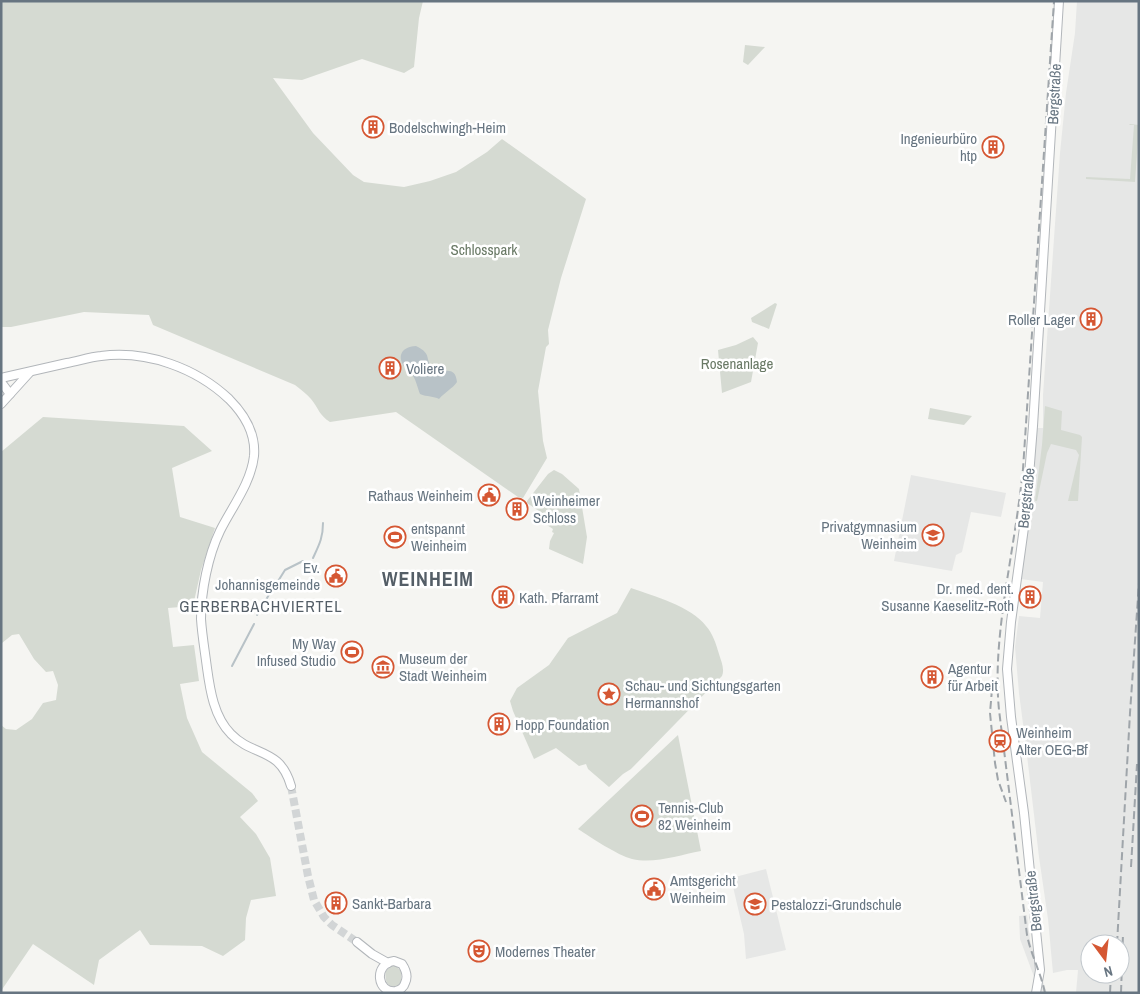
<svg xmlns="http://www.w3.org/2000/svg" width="1140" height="994" font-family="'Archivo Narrow',sans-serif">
<rect width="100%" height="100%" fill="#f5f5f2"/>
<!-- built -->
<g fill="#e6e7e6" fill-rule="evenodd">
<path d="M1077,1H1139V993H1076L1078,970H1067L1053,973L1048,919L1039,857L1026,747L1019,693L1015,647L1019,616L1040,618L1043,582L1021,579L1034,428H1043V395L1060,153L1066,93L1075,33ZM1090,944H1120V974H1090Z"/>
<polygon points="911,475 1006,493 1001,517 971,512 962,552 956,555 952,571 894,561"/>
<polygon points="766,869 786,950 746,959 744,934 731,878"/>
<polygon points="1027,915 1030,940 1035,959 1047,993 1040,993 1020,939 1019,916"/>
</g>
<!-- green -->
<g fill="#d5dad2">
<path d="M1,1H423L419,18L414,67L404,73L362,59L302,80L273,78L313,133L353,175L364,182L404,187L430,181L456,172L487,152L502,139L586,199L561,278L548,330L549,344L546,347L538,391L543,441L547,458L523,498L518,497L396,412L330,422C319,415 319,409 311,399C307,394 301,390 295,385L153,325L149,315L84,312L11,327H1Z"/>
<polygon points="745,45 765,47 748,65 743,62"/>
<polygon points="1130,124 1139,125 1135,182 1086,179 1086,177 1130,179 1134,125 1129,125"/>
<polygon points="775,303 777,304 769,329 752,322 751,318"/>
<polygon points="753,337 758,343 751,382 722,393 718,350 736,345"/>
<polygon points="1045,406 1062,411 1061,430 1080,435 1082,437 1078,501 1068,501 1079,455 1076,450 1051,444 1047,453 1037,501 1035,501 1042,445"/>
<polygon points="930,408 972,416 964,425 928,419"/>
<polygon points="43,417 184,426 212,451 172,468 180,517 215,528 201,570 193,606 168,608 173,647 194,645 199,681 180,684 187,718 202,752 252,793 258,801 240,817 256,834 270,858 276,896 251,900 246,918 245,940 223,956 202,946 150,945 140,930 99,960 94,985 33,944 1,991 1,725 6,729 16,730 32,719 43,703 56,700 58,685 53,671 46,672 34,659 19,634 12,635 2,643 1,653 1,452"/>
<polygon points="554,470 562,474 579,489 587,537 583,564 549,549 550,541 554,533 552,532 553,529 538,519 537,515 539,511 527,503 527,501 548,474"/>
<path d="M631,588C653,596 691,606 706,626C713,634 716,644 719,654C721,661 725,669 722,676L631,769L623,774L609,787L588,769L586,764L579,766L556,748L534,759L513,711L510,701L517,688L549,665L568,638L617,613Z"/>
<path d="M678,735L701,851C679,855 655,864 632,859C617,855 592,838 578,829Z"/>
<path d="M391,966H396L401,971V982L397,987C387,988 384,980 386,971Z"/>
</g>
<!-- water -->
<path fill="#b8c2c7" d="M416,346C433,354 424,360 433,367C442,376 455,363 457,382C452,389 445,392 439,399C434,396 427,397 420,394C418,389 416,380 413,376C411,373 408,372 407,370C396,358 400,347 416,346Z"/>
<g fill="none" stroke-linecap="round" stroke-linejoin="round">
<!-- stream -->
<g stroke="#b8c2c7" stroke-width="2">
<path d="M313,558C319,545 323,538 323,523"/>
<polyline points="275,586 285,570 303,561"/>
<polyline points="257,615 270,593"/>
<polyline points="232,666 254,624"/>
</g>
<!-- secondary-tunnel -->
<polyline stroke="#d2d5d6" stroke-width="8" stroke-dasharray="8 4" stroke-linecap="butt" points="291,786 308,876 314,900 324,917 332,925 357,942"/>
<!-- secondary casing -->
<g stroke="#b2b6ba" stroke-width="10">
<g id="secondary">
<path d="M1,378C23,373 45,368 67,363C78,361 90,357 101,356C147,350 196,368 229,399C244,414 256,433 254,456C251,483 232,507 220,531C208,556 201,591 201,619C202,635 205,652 207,668C210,690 214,717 231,734C253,757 280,747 291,786"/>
<polyline points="1,382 10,394"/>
<polyline points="1,404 30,372"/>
<polyline points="357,942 372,954 388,963"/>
<path d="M394,961L402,964C406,970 408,977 405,983C404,987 400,990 396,991C377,994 373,964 394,961Z"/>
<polyline points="1036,993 1040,970 1039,960 1024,813 1011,717 1007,669 1011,622 1026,513 1033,426 1059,1"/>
</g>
</g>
<!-- secondary -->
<use href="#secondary" stroke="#fff" stroke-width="8"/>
<!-- rail -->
<g stroke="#9fa5aa" stroke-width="2" stroke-dasharray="8 4" stroke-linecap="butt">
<polyline points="992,689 990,713 995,763 998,780 1006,802"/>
<polyline points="1131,867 1137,764"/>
<polyline points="1117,944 1130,713 1139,583"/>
<path d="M1045,993C1041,973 1031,955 1027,935L999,710C995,669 1000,628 1006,587C1012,548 1019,508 1023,469L1054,1"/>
<polyline points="1110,993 1111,974"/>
<polyline points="1121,993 1123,934"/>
</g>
</g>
<!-- icons -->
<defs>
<g id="building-ring" transform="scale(1.125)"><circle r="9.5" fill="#fff" stroke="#d55733" stroke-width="1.5"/><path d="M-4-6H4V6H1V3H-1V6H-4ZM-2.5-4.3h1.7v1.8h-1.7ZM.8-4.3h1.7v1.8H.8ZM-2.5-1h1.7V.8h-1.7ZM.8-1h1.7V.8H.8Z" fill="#d55733"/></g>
<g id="civic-ring" transform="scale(1.125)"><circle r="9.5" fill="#fff" stroke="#d55733" stroke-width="1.5"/><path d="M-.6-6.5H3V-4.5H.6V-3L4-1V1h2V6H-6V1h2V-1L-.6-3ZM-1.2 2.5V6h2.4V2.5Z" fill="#d55733"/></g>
<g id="school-ring" transform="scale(1.125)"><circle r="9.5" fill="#fff" stroke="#d55733" stroke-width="1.5"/><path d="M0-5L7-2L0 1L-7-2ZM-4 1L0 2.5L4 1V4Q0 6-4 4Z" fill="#d55733"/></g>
<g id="stadium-ring" transform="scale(1.125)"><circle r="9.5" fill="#fff" stroke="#d55733" stroke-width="1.5"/><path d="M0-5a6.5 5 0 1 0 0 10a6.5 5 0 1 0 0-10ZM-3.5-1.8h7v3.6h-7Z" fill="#d55733"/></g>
<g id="museum-ring" transform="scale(1.125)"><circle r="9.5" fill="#fff" stroke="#d55733" stroke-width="1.5"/><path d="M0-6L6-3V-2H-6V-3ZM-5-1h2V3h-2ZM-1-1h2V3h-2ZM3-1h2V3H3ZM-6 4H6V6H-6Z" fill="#d55733"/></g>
<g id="sight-ring" transform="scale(1.125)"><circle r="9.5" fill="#fff" stroke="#d55733" stroke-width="1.5"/><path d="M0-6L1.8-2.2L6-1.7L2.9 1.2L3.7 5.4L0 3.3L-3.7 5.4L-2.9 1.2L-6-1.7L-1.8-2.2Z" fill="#d55733"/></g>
<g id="station-ring" transform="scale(1.125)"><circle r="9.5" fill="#fff" stroke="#d55733" stroke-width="1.5"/><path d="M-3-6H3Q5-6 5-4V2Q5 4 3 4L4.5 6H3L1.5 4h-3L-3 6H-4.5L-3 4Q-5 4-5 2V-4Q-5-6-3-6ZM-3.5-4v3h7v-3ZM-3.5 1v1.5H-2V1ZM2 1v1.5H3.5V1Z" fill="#d55733"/></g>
<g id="theatre-ring" transform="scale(1.125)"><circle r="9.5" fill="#fff" stroke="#d55733" stroke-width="1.5"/><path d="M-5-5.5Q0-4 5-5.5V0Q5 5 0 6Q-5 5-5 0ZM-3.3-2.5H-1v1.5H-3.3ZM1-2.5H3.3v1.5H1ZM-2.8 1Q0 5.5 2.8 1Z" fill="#d55733"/></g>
</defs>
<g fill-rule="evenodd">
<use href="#building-ring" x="373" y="127"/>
<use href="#building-ring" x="993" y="147"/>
<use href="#building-ring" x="1091" y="319"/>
<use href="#building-ring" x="390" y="368"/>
<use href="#civic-ring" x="489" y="495"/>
<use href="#building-ring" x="517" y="509"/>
<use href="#school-ring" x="933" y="535"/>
<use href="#stadium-ring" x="395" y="537"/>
<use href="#civic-ring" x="336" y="576"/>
<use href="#building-ring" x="503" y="597"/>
<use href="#building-ring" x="1030" y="597"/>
<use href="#stadium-ring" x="352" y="652"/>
<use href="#museum-ring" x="383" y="667"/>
<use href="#building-ring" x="932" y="677"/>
<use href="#sight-ring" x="609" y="694"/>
<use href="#building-ring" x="499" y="724"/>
<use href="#station-ring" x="1000" y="741"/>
<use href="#stadium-ring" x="642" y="816"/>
<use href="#civic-ring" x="654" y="889"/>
<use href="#building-ring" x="336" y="903"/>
<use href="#school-ring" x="755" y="904"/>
<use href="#theatre-ring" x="479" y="951"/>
</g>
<g text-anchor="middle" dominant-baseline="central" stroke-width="5" stroke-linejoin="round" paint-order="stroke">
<!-- street labels -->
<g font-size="15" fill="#677581" stroke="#fff">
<text transform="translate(1054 94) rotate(-87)">Bergstraße</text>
<text transform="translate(1026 498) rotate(-84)">Bergstraße</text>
<text transform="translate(1033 901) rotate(-96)">Bergstraße</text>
</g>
<!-- poi labels -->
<g font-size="15" fill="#677581" stroke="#fff" text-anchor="start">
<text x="389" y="127">Bodelschwingh-Heim</text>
<text x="977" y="138" text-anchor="end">Ingenieurbüro<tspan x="977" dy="17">htp</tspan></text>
<text x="1075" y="319" text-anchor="end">Roller Lager</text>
<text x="406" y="368">Voliere</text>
<text x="473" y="495" text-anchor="end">Rathaus Weinheim</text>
<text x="533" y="500">Weinheimer<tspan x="533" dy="17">Schloss</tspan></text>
<text x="917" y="526" text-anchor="end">Privatgymnasium<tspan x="917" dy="17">Weinheim</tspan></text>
<text x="411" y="528">entspannt<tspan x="411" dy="17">Weinheim</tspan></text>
<text x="320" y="567" text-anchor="end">Ev.<tspan x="320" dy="17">Johannisgemeinde</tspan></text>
<text x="1014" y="588" text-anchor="end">Dr. med. dent.<tspan x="1014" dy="17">Susanne Kaeselitz-Roth</tspan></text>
<text x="519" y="597">Kath. Pfarramt</text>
<text x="336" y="643" text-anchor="end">My Way<tspan x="336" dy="17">Infused Studio</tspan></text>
<text x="399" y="658">Museum der<tspan x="399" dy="17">Stadt Weinheim</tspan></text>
<text x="948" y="668">Agentur<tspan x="948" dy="17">für Arbeit</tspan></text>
<text x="625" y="685">Schau- und Sichtungsgarten<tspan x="625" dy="17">Hermannshof</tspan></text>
<text x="515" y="724">Hopp Foundation</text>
<text x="1016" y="732">Weinheim<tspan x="1016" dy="17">Alter OEG-Bf</tspan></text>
<text x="658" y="807">Tennis-Club<tspan x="658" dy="17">82 Weinheim</tspan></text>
<text x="670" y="880">Amtsgericht<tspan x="670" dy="17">Weinheim</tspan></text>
<text x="352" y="903">Sankt-Barbara</text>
<text x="771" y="904">Pestalozzi-Grundschule</text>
<text x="495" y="951">Modernes Theater</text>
</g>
<!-- park labels -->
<g font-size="15" fill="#697965" stroke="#fff">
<text x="484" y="249">Schlosspark</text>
<text x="737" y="363">Rosenanlage</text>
</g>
<!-- neighbourhood labels -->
<g font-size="16" letter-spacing="1" fill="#545e67" stroke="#fff">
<text x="261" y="606">GERBERBACHVIERTEL</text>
</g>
<!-- district labels -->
<g font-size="20" font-weight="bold" letter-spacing="1" fill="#545e67" stroke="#fff">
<text x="428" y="578">WEINHEIM</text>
</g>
</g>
<!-- border -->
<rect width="1140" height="994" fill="none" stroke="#677581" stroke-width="5"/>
<!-- north arrow -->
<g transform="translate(1105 959) rotate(165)"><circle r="24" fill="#ffffff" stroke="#c2c8cd"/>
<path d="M0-4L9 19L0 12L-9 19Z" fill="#d55733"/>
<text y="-8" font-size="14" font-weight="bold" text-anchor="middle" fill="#677581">N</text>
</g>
</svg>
